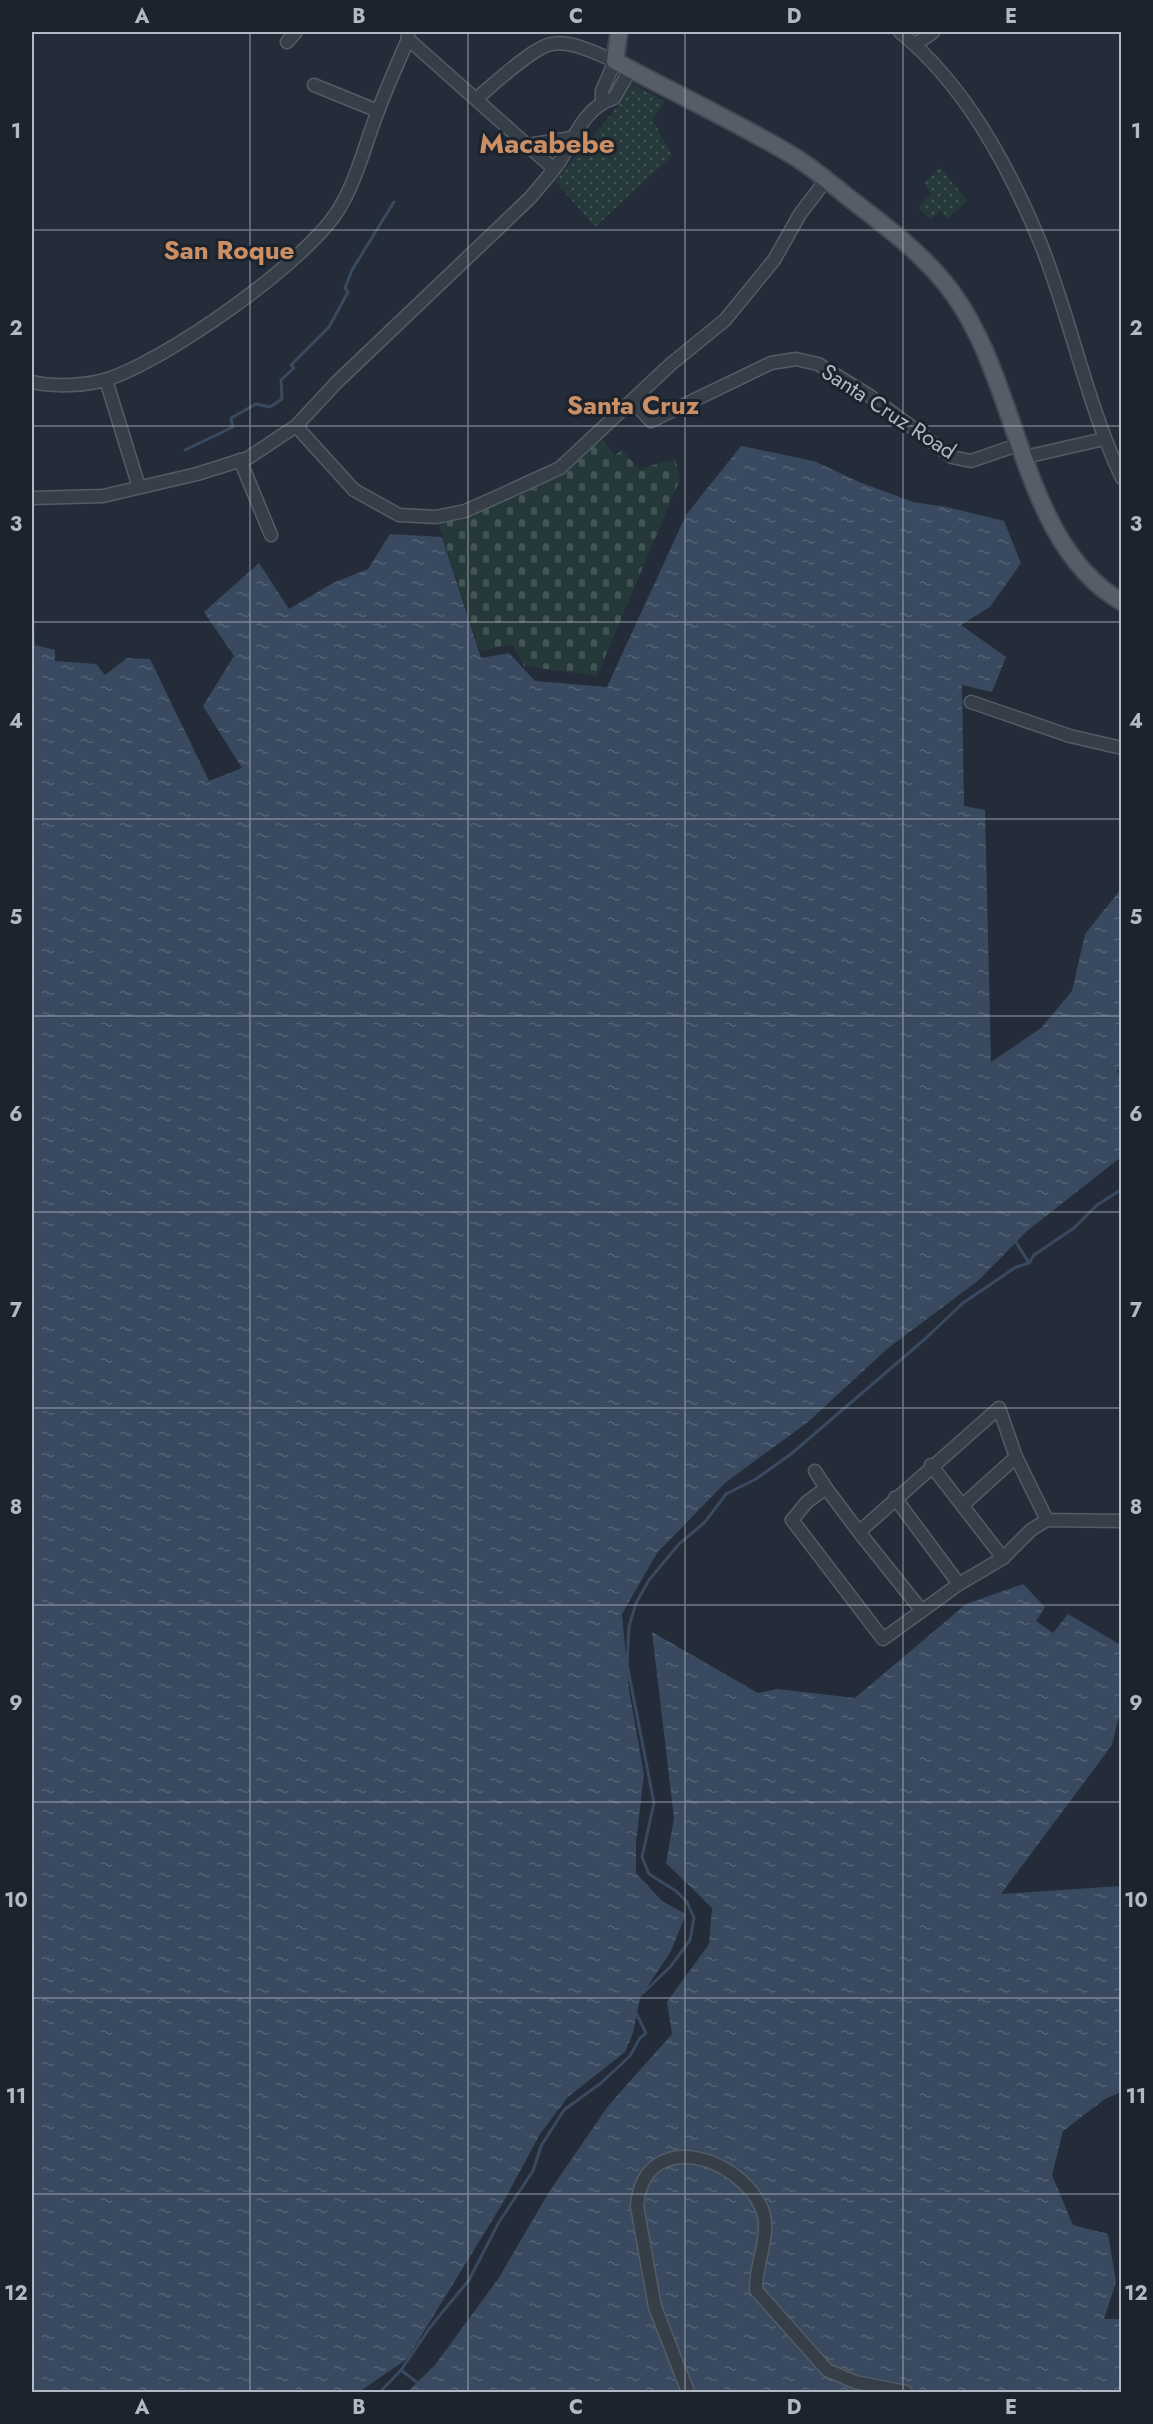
<svg xmlns="http://www.w3.org/2000/svg" width="1153" height="2424" font-family="Jost,sans-serif">
<defs>
<pattern id="cemetery-stones" width="16" height="16" patternUnits="userSpaceOnUse" patternTransform="scale(1.5)"><rect width="16" height="16" fill="#26393a"/><path d="M2 7V4a2 2 0 0 1 4 0v3zM10 15v-3a2 2 0 0 1 4 0v3z" fill="#435455"/></pattern>
<pattern id="park-dots" width="8" height="8" patternUnits="userSpaceOnUse" patternTransform="scale(1.5)"><rect width="8" height="8" fill="#26393a"/><path d="M2 2h.1M6 6h.1" fill="none" stroke="#435455" stroke-width="1.8" stroke-linecap="round"/></pattern>
<pattern id="water-ripples" width="26" height="14" patternUnits="userSpaceOnUse" patternTransform="scale(1.5)"><rect width="26" height="14" fill="#394a60"/><path d="M2 4q2-2 4 0t4 0M15 11q2-2 4 0t4 0" fill="none" stroke="#536275"/></pattern>
</defs>
<rect width="100%" height="100%" fill="#232c38"/>
<!-- cemetery -->
<polygon fill="url(#cemetery-stones)" points="599,436 615,455 622,450 639,469 675,459 680,479 597,676 524,666 512,644 480,651 438,522 485,509"/>
<!-- park -->
<g fill="url(#park-dots)">
<polygon points="630,83 665,101 653,120 672,156 595,227 555,181 615,110"/>
<polygon points="940,167 967,201 947,219 940,211 931,220 918,208 931,193 924,183"/>
</g>
<!-- water -->
<g fill="url(#water-ripples)">
<polygon points="741,446 814,461 859,482 913,502 947,507 1004,521 1021,563 990,607 961,625 1006,657 992,692 962,685 964,806 985,810 991,1062 1041,1028 1072,991 1085,934 1121,889 1122,1067 1117,1071 1122,1079 1121,1157 1027,1231 979,1280 887,1349 808,1422 725,1483 657,1553 622,1614 629,1690 644,1774 636,1843 636,1873 662,1901 686,1914 671,1951 640,1998 633,2033 625,2052 568,2097 540,2134 504,2201 407,2359 359,2392 32,2392 32,616 34,617 35,645 55,650 55,661 96,664 105,675 127,658 150,659 209,781 242,768 203,706 234,656 204,612 259,563 289,609 333,583 368,569 390,534 442,537 481,658 509,653 535,681 607,687 686,515"/>
<polygon points="1023,1584 1045,1607 1036,1621 1053,1633 1068,1614 1119,1644 1121,1708 1112,1745 1001,1894 1121,1886 1121,2092 1105,2099 1063,2131 1052,2175 1073,2225 1108,2234 1116,2282 1104,2319 1121,2319 1121,2392 407,2392 435,2365 498,2279 549,2192 608,2106 672,2034 667,2002 709,1944 712,1908 666,1863 674,1818 652,1632 758,1693 777,1689 855,1698 966,1604"/>
</g>
<g fill="none" stroke-linecap="round" stroke-linejoin="round">
<!-- stream -->
<g stroke="#394a60" stroke-width="3">
<polyline points="185,450 233,427 231,418 256,404 270,407 282,399 281,380 294,368 291,365 329,327 348,292 345,288 352,270 394,202"/>
<polyline points="1014,1239 1029,1263"/>
<polyline points="643,1993 671,1966 690,1940 694,1918 687,1902 676,1891 649,1874 642,1857 654,1803 627,1664 629,1626 636,1603 649,1580 679,1544 705,1522 726,1494 756,1479 791,1454 926,1338 963,1303 1016,1267 1029,1263 1034,1255 1074,1228 1097,1205 1122,1189"/>
<polyline points="401,2370 419,2384"/>
<polyline points="380,2392 401,2370 431,2326 469,2280 499,2222 533,2171 541,2146 564,2110 601,2083 630,2056 640,2038 646,2033 635,2011"/>
</g>
<!-- minor casing -->
<g stroke="#545c66" stroke-width="15">
<g id="minor">
<path d="M900,32C965,85 1008,165 1040,242C1071,319 1086,402 1122,478"/>
<polyline points="408,33 408,39 554,169"/>
<polyline points="287,42 296,32"/>
<polyline points="916,44 933,32"/>
<polyline points="314,85 378,111"/>
<path d="M477,98C492,86 534,46 552,44C572,40 597,54 615,61L602,91V102"/>
<polyline points="528,145 571,138"/>
<polyline points="106,380 139,487"/>
<path d="M32,382C54,387 86,386 108,379C168,359 303,264 337,212C357,181 365,144 378,111C387,87 398,63 408,39"/>
<polyline points="633,401 651,421 771,363 796,359 818,364 870,396 952,457 971,461 1020,444"/>
<polyline points="296,426 354,490 399,515 436,517 465,511 501,495 560,468 671,364 725,320 774,260 800,214 826,180"/>
<polyline points="1025,457 1104,439"/>
<polyline points="240,460 271,535"/>
<path d="M32,498L103,496L197,474L248,458L296,426L337,382L530,198C540,186 551,174 560,161C575,136 585,107 614,98L630,70"/>
<polyline points="971,702 1070,736 1122,748"/>
<polyline points="931,1465 1003,1558"/>
<polyline points="815,1471 826,1488"/>
<polyline points="895,1498 959,1584"/>
<polyline points="963,1505 1016,1457"/>
<polyline points="1047,1520 1016,1457 999,1408 859,1532 826,1488 807,1502 792,1520 883,1639 959,1584 1003,1558 1031,1530 1047,1520 1122,1521"/>
<polyline points="859,1532 922,1611"/>
<path d="M688,2392L655,2307L637,2206C644,2127 739,2155 762,2209C772,2233 755,2264 756,2290L827,2370L855,2382L906,2392"/>
</g>
</g>
<!-- major casing -->
<g stroke="#404751" stroke-width="20">
<path id="major" d="M619,32L615,61C674,93 737,122 795,157C814,169 832,184 849,198C883,224 917,249 944,282C1021,374 1017,542 1122,602"/>
</g>
<!-- minor -->
<use href="#minor" stroke="#363e48" stroke-width="12"/>
<!-- major -->
<use href="#major" stroke="#545d68" stroke-width="16"/>
</g>
<!-- grid -->
<path fill="none" stroke="#b1b9c4" stroke-width="1.5" stroke-opacity="0.55" d="M250,32V2392M468,32V2392M685,32V2392M903,32V2392M32,230H1122M32,426H1122M32,622H1122M32,819H1122M32,1016H1122M32,1212H1122M32,1408H1122M32,1605H1122M32,1802H1122M32,1998H1122M32,2194H1122"/>
<g text-anchor="middle" dominant-baseline="central" stroke-width="6" stroke-linejoin="round" paint-order="stroke">
<!-- street labels -->
<g font-size="22" fill="#b1b9c4" stroke="#1c232d">
<text transform="translate(889 411) rotate(33)">Santa Cruz Road</text>
</g>
<!-- quarter labels -->
<g font-size="26" font-weight="bold" fill="#cb8f65" stroke="#1c232d">
<text x="229" y="250">San Roque</text>
<text x="633" y="405">Santa Cruz</text>
</g>
<!-- district labels -->
<g font-size="28" font-weight="bold" fill="#cb8f65" stroke="#1c232d">
<text x="547" y="143">Macabebe</text>
</g>
</g>
<!-- border -->
<rect width="1153" height="2424" fill="none" stroke="#1c232d" stroke-width="66"/>
<rect x="33" y="33" width="1087" height="2358" fill="none" stroke="#b1b9c4" stroke-width="2"/>
<g font-size="20" text-anchor="middle" font-weight="bold" fill="#b1b9c4">
<text x="142" y="23">A</text>
<text x="359" y="23">B</text>
<text x="576" y="23">C</text>
<text x="794" y="23">D</text>
<text x="1011" y="23">E</text>
<text x="16" y="138">1</text>
<text x="1136" y="138">1</text>
<text x="16" y="335">2</text>
<text x="1136" y="335">2</text>
<text x="16" y="531">3</text>
<text x="1136" y="531">3</text>
<text x="16" y="728">4</text>
<text x="1136" y="728">4</text>
<text x="16" y="924">5</text>
<text x="1136" y="924">5</text>
<text x="16" y="1121">6</text>
<text x="1136" y="1121">6</text>
<text x="16" y="1317">7</text>
<text x="1136" y="1317">7</text>
<text x="16" y="1514">8</text>
<text x="1136" y="1514">8</text>
<text x="16" y="1710">9</text>
<text x="1136" y="1710">9</text>
<text x="16" y="1907">10</text>
<text x="1136" y="1907">10</text>
<text x="16" y="2103">11</text>
<text x="1136" y="2103">11</text>
<text x="16" y="2300">12</text>
<text x="1136" y="2300">12</text>
<text x="142" y="2414">A</text>
<text x="359" y="2414">B</text>
<text x="576" y="2414">C</text>
<text x="794" y="2414">D</text>
<text x="1011" y="2414">E</text>
</g>
</svg>
